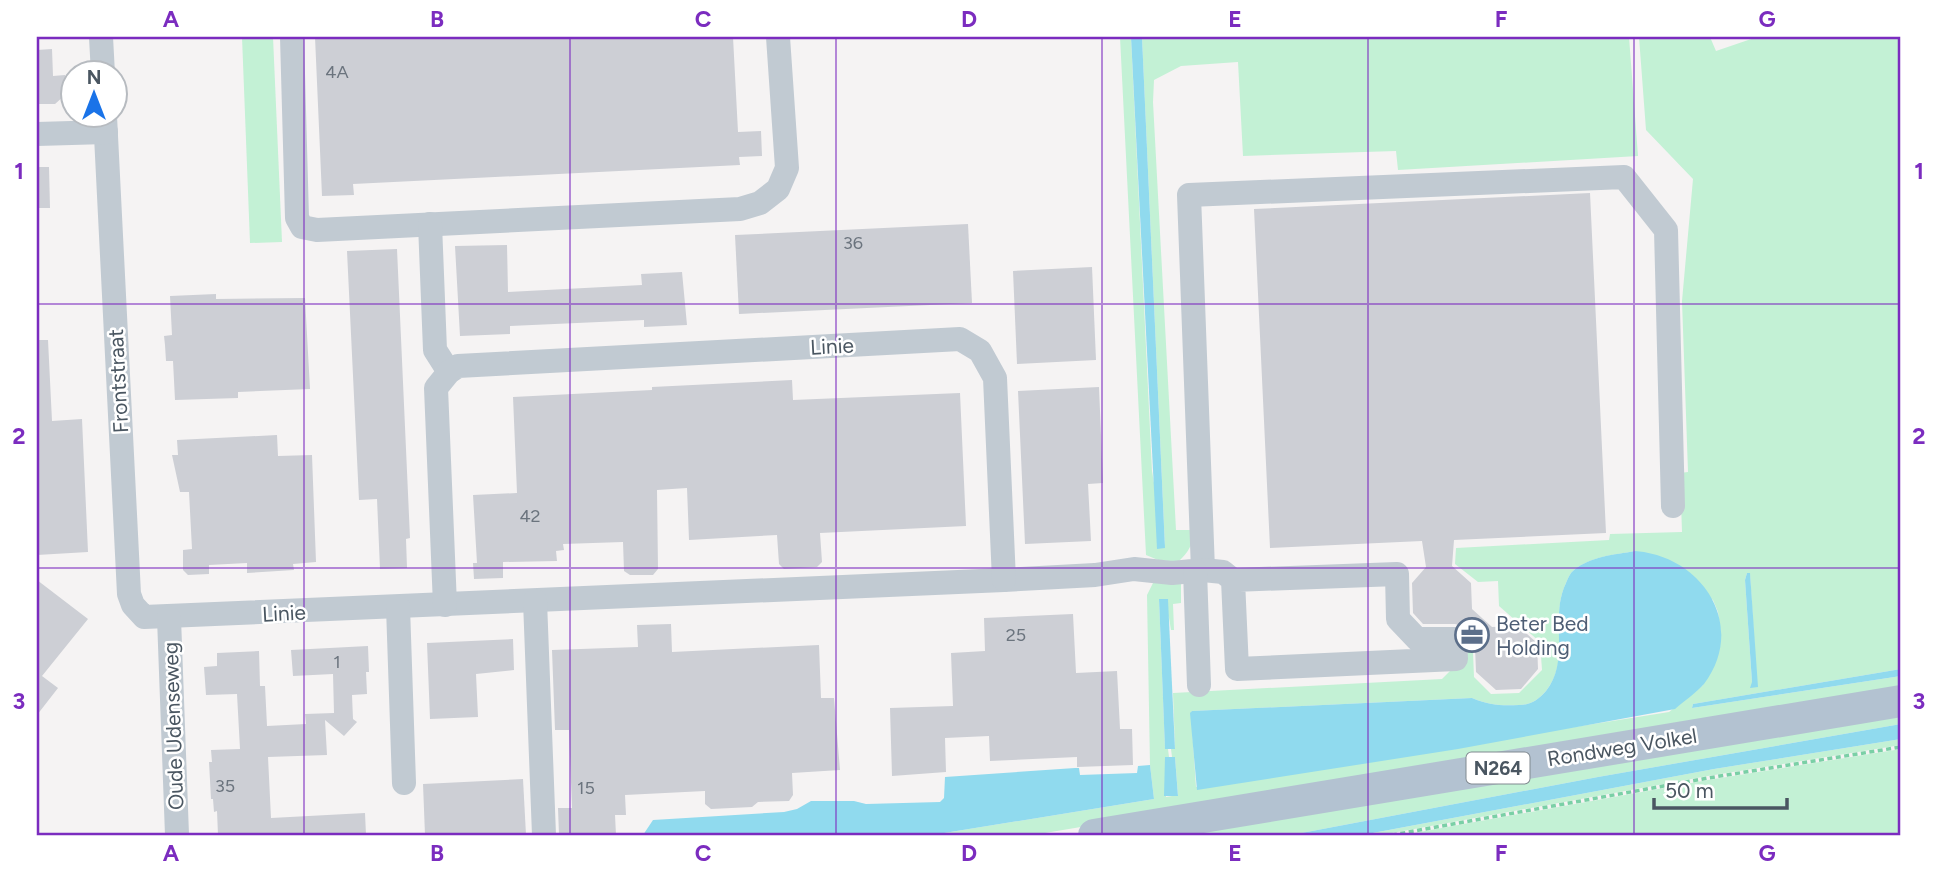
<svg xmlns="http://www.w3.org/2000/svg" width="1938" height="872" font-family="Figtree,sans-serif">
<rect width="100%" height="100%" fill="#f5f3f3"/>
<!-- green -->
<g fill="#c3f1d5" fill-rule="evenodd">
<polygon points="242,37 273,37 282,242 250,243"/>
<path d="M1120,37H1131L1152,471L1165,548L1142,37H1629L1638,156L1398,170L1396,151L1243,156L1238,62L1181,66L1154,80L1153,102L1176,530H1194C1193,544 1189,552 1178,562L1158,560L1146,555Z"/>
<path d="M1639,37H1710L1716,51L1757,37H1901V669L1693,704L1692,708L1901,676V690L1033,835H932L1154,799L1150,765L1147,595L1154,581L1181,583V603L1173,604L1174,630H1171L1169,618L1159,599L1165,748L1168,749L1169,757H1165L1166,797L1178,795L1175,757H1172L1171,749L1175,748L1173,693L1442,679L1470,651L1473,652L1474,677L1491,694L1519,693L1542,670L1540,642L1499,606L1498,581L1478,582L1455,564L1456,548L1609,540L1610,534L1682,532L1680,473L1688,472L1682,301L1693,179L1646,130ZM1635,551L1713,600L1718,612L1721,635L1703,685L1669,712L1196,787L1191,713L1192,711L1472,698C1489,705 1501,706 1519,705C1531,705 1538,700 1546,691C1572,658 1549,619 1566,583C1568,578 1570,573 1574,570C1591,556 1615,555 1635,551ZM1747,573L1750,574L1757,687L1752,682L1745,580Z"/>
<polygon points="1901,711 1901,724 1598,777 1291,835 1155,835"/>
<polygon points="1901,739 1901,745 1708,776 1381,835 1362,835 1714,769"/>
<polygon points="1901,749 1901,835 1403,835 1708,780"/>
</g>
<!-- water -->
<g fill="#90daee">
<polygon points="1131,37 1142,37 1165,548 1157,549"/>
<path d="M1635,551C1702,556 1748,625 1704,684C1696,693 1684,701 1675,709L1458,749L1197,790L1190,713L1192,711L1472,698C1489,705 1501,706 1519,705C1531,705 1538,700 1546,691C1571,659 1549,618 1566,583C1568,578 1570,573 1574,570C1591,556 1614,555 1635,551Z"/>
<polygon points="1747,573 1750,573 1758,687 1750,688 1752,682 1745,580"/>
<polygon points="1159,599 1168,599 1175,749 1165,749"/>
<polygon points="1901,669 1901,676 1692,708 1693,704"/>
<polygon points="1901,724 1901,739 1714,769 1362,835 1291,835 1598,777"/>
<polygon points="1165,757 1175,757 1178,796 1164,796"/>
<polygon points="1150,765 1154,799 932,835 643,835 653,820 784,812 797,809 811,801 854,801 866,804 940,802 944,798 945,777 1075,768 1079,768 1080,775 1137,773 1138,766"/>
</g>
<!-- building -->
<g fill="#cdcfd5">
<polygon points="315,37 733,37 738,132 761,131 762,156 739,157 740,165 353,184 354,195 322,196"/>
<polygon points="52,49 53,76 65,75 65,95 55,104 37,104 37,50"/>
<polygon points="37,167 49,167 50,208 37,208"/>
<polygon points="1590,193 1606,533 1454,540 1452,566 1471,583 1472,609 1492,627 1518,626 1537,643 1538,669 1521,689 1496,690 1476,672 1475,647 1470,642 1468,632 1463,626 1455,624 1423,624 1413,613 1412,583 1426,567 1422,541 1270,548 1254,209"/>
<polygon points="968,224 972,303 739,314 735,235"/>
<polygon points="507,245 508,292 642,285 641,274 682,272 687,325 644,327 644,320 510,326 510,334 460,336 455,246"/>
<polygon points="397,249 410,538 406,539 407,568 380,569 377,499 359,500 347,251"/>
<polygon points="1092,267 1096,360 1017,364 1013,271"/>
<polygon points="216,294 216,299 305,298 310,389 238,392 238,398 175,400 173,361 166,361 165,345 164,336 172,335 170,296"/>
<polygon points="37,340 48,340 52,421 82,419 88,552 37,555"/>
<polygon points="792,380 793,400 960,393 966,526 820,533 822,562 817,567 784,569 779,564 777,535 689,540 687,488 657,490 658,569 653,575 630,575 624,571 623,542 563,544 564,550 556,551 557,561 503,562 503,578 474,579 473,563 477,563 473,495 517,493 513,397 652,390 652,387"/>
<polygon points="1099,387 1103,483 1088,484 1091,541 1025,544 1018,391"/>
<polygon points="277,435 278,456 312,455 316,562 293,564 294,570 247,573 247,563 209,565 209,574 188,575 183,570 183,550 192,549 189,492 180,492 172,455 178,455 177,440"/>
<polygon points="37,580 88,619 42,676 58,688 37,715"/>
<polygon points="1073,614 1076,673 1117,671 1120,729 1132,729 1133,765 1077,767 1077,757 990,761 989,736 945,738 946,772 892,776 890,708 953,706 951,653 985,651 984,618"/>
<polygon points="671,624 672,652 819,645 821,698 834,698 840,770 792,773 793,795 789,801 758,802 752,807 711,809 705,804 705,791 625,795 626,815 615,815 616,835 559,835 558,808 572,808 569,730 555,730 552,650 638,647 637,625"/>
<polygon points="513,639 514,670 476,674 478,717 430,719 427,643"/>
<polygon points="368,646 369,672 366,672 367,694 352,695 353,719 357,722 344,736 325,720 327,755 268,757 271,818 365,813 366,835 218,835 217,811 214,812 213,799 211,799 209,762 212,762 211,750 240,749 237,694 206,695 204,667 217,666 217,653 259,651 260,686 265,686 267,726 306,724 305,714 334,713 333,674 293,676 291,650"/>
<polygon points="523,779 526,835 425,835 423,784"/>
</g>
<g fill="none" stroke-linecap="round" stroke-linejoin="round">
<!-- path -->
<polyline stroke="#7ad0a6" stroke-width="3.5" stroke-dasharray="5 3.5" stroke-linecap="butt" points="1392,835 1708,778 1901,747"/>
<!-- minor -->
<g stroke="#c1cad2" stroke-width="24">
<polyline points="101,37 103,74"/>
<polyline points="292,37 297,218 302,227 317,230 740,209 760,203 778,189 787,168 778,37"/>
<polyline points="105,116 129,594 133,605 144,617 1004,580 1095,575 1134,569 1172,573 1203,570 1189,195 1624,177 1666,230 1673,506"/>
<polyline points="37,134 106,132"/>
<polyline points="430,224 435,350 449,372"/>
<polyline points="1203,570 1223,572 1233,580 1397,574 1398,619 1417,639 1455,639 1456,659 1237,669 1233,580"/>
<polyline points="1195,571 1199,685"/>
<polyline points="535,601 544,835"/>
<polyline points="445,605 436,388 449,372 458,366 960,339 980,351 995,378 1004,580"/>
<polyline points="398,607 404,783"/>
<polyline points="169,618 177,835"/>
</g>
<!-- major -->
<polyline stroke="#b3c2d1" stroke-width="32" points="1094,835 1901,701"/>
</g>
<!-- grid -->
<path fill="none" stroke="#7b2cbf" stroke-width="2" stroke-opacity="0.55" d="M304,37V835M570,37V835M836,37V835M1102,37V835M1368,37V835M1634,37V835M37,304H1901M37,568H1901"/>
<!-- icons -->
<defs>
<g id="office-ring" transform="scale(1.75)"><circle r="9.5" fill="#fff" stroke="#5c6f8a" stroke-width="1.5"/><path d="M-6-3h4V-5.5h4V-3h4V5H-6ZM-1-4.5V-3h2v-1.5ZM-6 0V1H6V0Z" fill="#5c6f8a"/></g>
</defs>
<g fill-rule="evenodd">
<use href="#office-ring" x="1472" y="635"/>
</g>
<g text-anchor="middle" dominant-baseline="central" stroke-width="5" stroke-linejoin="round" paint-order="stroke">
<!-- number labels -->
<g font-size="18" fill="#6b747e">
<text x="337" y="72">4A</text>
<text x="853" y="243">36</text>
<text x="530" y="516">42</text>
<text x="1016" y="635">25</text>
<text x="337" y="662">1</text>
<text x="225" y="786">35</text>
<text x="586" y="788">15</text>
</g>
<!-- shield labels -->
<rect fill="#fff" stroke="#808990" stroke-width="2" x="1466.5" y="752.5" width="63" height="31" rx="5"/>
<g font-size="19" font-weight="bold" fill="#4a5661">
<text x="1498" y="768">N264</text>
</g>
<!-- street labels -->
<g font-size="21" fill="#4a5661" stroke="#fff">
<text transform="translate(832 346) rotate(-3)">Linie</text>
<text transform="translate(118 381) rotate(-93)">Frontstraat</text>
<text transform="translate(284 613) rotate(-3)">Linie</text>
<text transform="translate(173 726) rotate(-92)">Oude Udenseweg</text>
<text transform="translate(1622 747) rotate(-9)">Rondweg Volkel</text>
</g>
<!-- service labels -->
<g font-size="21" fill="#4e5e75" stroke="#fff" text-anchor="start">
<text x="1496" y="623">Beter Bed<tspan x="1496" dy="24">Holding</tspan></text>
</g>
</g>
<!-- border -->
<rect width="1938" height="872" fill="none" stroke="#ffffff" stroke-width="77"/>
<!-- north arrow -->
<g transform="translate(94 94)"><circle r="33" fill="#ffffff" stroke="#b7bbc0" stroke-width="2"/>
<path d="M0-5L12 26L0 18L-12 26Z" fill="#1a73e8"/>
<text y="-10" font-size="19" font-weight="bold" text-anchor="middle" fill="#4a5661">N</text>
</g>
<!-- scale -->
<path d="M1654 798v10h133v-10" fill="none" stroke="#4a5661" stroke-width="3.5"/>
<text x="1665" y="798" font-size="21" fill="#4a5661" stroke="#ffffff" stroke-width="5" paint-order="stroke">50 m</text>
<rect x="38" y="38" width="1861" height="796" fill="none" stroke="#7b2cbf" stroke-width="2.5"/>
<g font-size="23" text-anchor="middle" font-weight="bold" fill="#7b2cbf">
<text x="171" y="27">A</text>
<text x="437" y="27">B</text>
<text x="703" y="27">C</text>
<text x="969" y="27">D</text>
<text x="1235" y="27">E</text>
<text x="1501" y="27">F</text>
<text x="1767" y="27">G</text>
<text x="19" y="179">1</text>
<text x="1919" y="179">1</text>
<text x="19" y="444">2</text>
<text x="1919" y="444">2</text>
<text x="19" y="709">3</text>
<text x="1919" y="709">3</text>
<text x="171" y="861">A</text>
<text x="437" y="861">B</text>
<text x="703" y="861">C</text>
<text x="969" y="861">D</text>
<text x="1235" y="861">E</text>
<text x="1501" y="861">F</text>
<text x="1767" y="861">G</text>
</g>
</svg>
